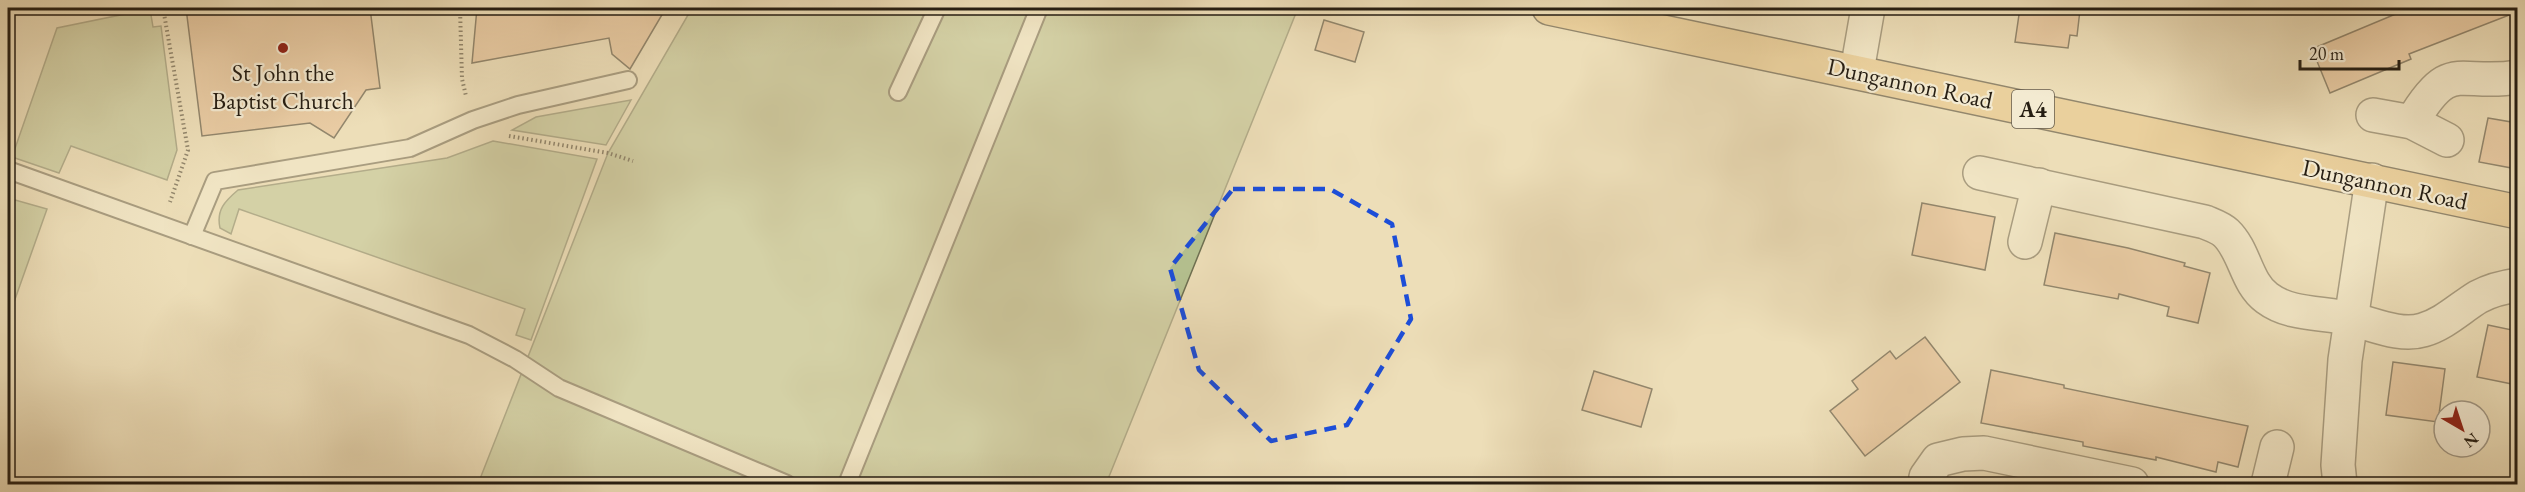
<svg xmlns="http://www.w3.org/2000/svg" width="2525" height="492" font-family="'EB Garamond',serif">
<rect width="100%" height="100%" fill="#eddeb8"/>
<filter id="stains"><feTurbulence type="fractalNoise" baseFrequency=".00333" numOctaves="4"/><feColorMatrix values="0 0 0 0 .2 0 0 0 0 .09 0 0 0 0 .02 0 0 0 .5 -.17"/></filter>
<radialGradient id="worn" r=".72"><stop offset=".6" stop-color="#630" stop-opacity="0"/><stop offset="1" stop-color="#630" stop-opacity=".3"/></radialGradient>
<!-- green -->
<g fill="#b5c291" stroke="#6e7052" stroke-width="1.5">
<polygon points="692,8 1298,8 1106,484 478,484 608,153"/>
<polygon points="150,9 153,27 161,26 177,150 167,180 71,146 59,173 12,157 57,28"/>
<polygon points="631,100 606,145 512,130 536,117"/>
<path d="M493,141L597,159L531,340L516,335L525,309L239,209L231,234L220,228C216,210 225,201 238,190L447,158Z"/>
<polygon points="8,198 47,209 8,319"/>
</g>
<!-- building -->
<g fill="#e5b68c" stroke="#261e13" stroke-width="1.5">
<polygon points="186,8 370,8 380,88 366,90 334,138 310,123 202,136"/>
<polygon points="477,8 666,8 630,69 612,54 609,38 472,63"/>
<polygon points="2020,8 2060,8 2080,10 2077,36 2070,35 2068,48 2015,42"/>
<polygon points="2410,8 2517,8 2517,12 2409,54 2411,59 2330,93 2312,49"/>
<polygon points="1324,20 1364,32 1355,62 1315,50"/>
<polygon points="2488,118 2517,123 2517,169 2479,162"/>
<polygon points="1922,203 1995,217 1985,270 1912,255"/>
<polygon points="2055,233 2128,248 2185,263 2184,266 2210,273 2198,323 2167,316 2169,307 2119,294 2118,299 2044,285"/>
<polygon points="2488,325 2517,331 2517,385 2477,377"/>
<polygon points="1925,337 1960,382 1865,456 1830,411 1858,389 1852,381 1890,351 1896,359"/>
<polygon points="2393,362 2445,369 2438,422 2386,415"/>
<polygon points="1991,370 2064,385 2064,388 2248,426 2238,467 2218,462 2216,472 2156,457 2156,460 2083,446 2083,442 1981,423"/>
<polygon points="1594,371 1652,389 1641,427 1582,410"/>
</g>
<g fill="none" stroke-linecap="round" stroke-linejoin="round">
<!-- lane casing -->
<g stroke="#584e3c" stroke-width="20">
<g id="lane">
<polyline points="898,92 937,8"/>
<polyline points="8,170 469,335 515,359 559,388 787,484"/>
<polyline points="192,236 215,181 410,148 473,120 518,105 628,80"/>
<polyline points="847,484 1039,8"/>
</g>
</g>
<!-- street casing -->
<g stroke="#584e3c" stroke-width="36">
<g id="street">
<polyline points="1857,71 1868,8"/>
<polyline points="2373,115 2412,122 2447,140"/>
<path d="M2412,122C2451,56 2458,87 2518,77"/>
<path d="M1980,173L2205,222C2212,225 2221,228 2226,233C2245,251 2246,283 2267,298C2291,316 2324,312 2351,319C2373,324 2400,337 2423,330C2444,324 2460,308 2478,297C2491,290 2503,287 2518,285"/>
<polyline points="2025,242 2039,185"/>
<polyline points="1925,484 1926,477 1938,460 1963,454 1984,453 2132,484"/>
<polyline points="2268,484 2277,447"/>
<polyline points="2340,484 2338,465 2345,360 2372,180"/>
</g>
</g>
<!-- primary casing -->
<g stroke="#261e13" stroke-width="36">
<polyline id="primary" points="1549,8 2518,212"/>
</g>
<!-- path -->
<g stroke="#261e13" stroke-width="4" stroke-dasharray="1.5 3" stroke-linecap="butt">
<polyline points="55,8 58,8"/>
<polyline points="163,8 188,150 170,202"/>
<polyline points="460,8 462,79 466,96"/>
<polyline points="509,136 608,153 633,161"/>
</g>
<!-- lane -->
<use href="#lane" stroke="#f3ead1" stroke-width="16"/>
<!-- street -->
<use href="#street" stroke="#f3ead1" stroke-width="33"/>
<!-- primary -->
<use href="#primary" stroke="#e6bf7c" stroke-width="33"/>
</g>
<!-- marked area -->
<path d="M0 0H2525V492H0ZM1233,189H1330L1392,224L1411,319L1347,425L1271,441L1199,370L1170,268Z" fill="#eddeb8" fill-opacity=".55" fill-rule="evenodd"/>
<path fill="none" stroke="#1d4ed8" stroke-width="4.5" stroke-dasharray="12 8" stroke-linejoin="round" d="M1233,189H1330L1392,224L1411,319L1347,425L1271,441L1199,370L1170,268Z"/>
<!-- markers -->
<circle fill="#8f2418" stroke="#f3ead1" stroke-width="2" cx="283" cy="48" r="6"/>
<g text-anchor="middle" dominant-baseline="central" stroke-width="4.5" stroke-linejoin="round" paint-order="stroke">
<!-- shield labels -->
<rect fill="#f3ead1" stroke="#645b4c" stroke-width="1.5" x="2012" y="90" width="42" height="38" rx="4.5"/>
<g font-size="22" font-weight="bold" fill="#261e13">
<text x="2033" y="109">A4</text>
</g>
<!-- poi labels -->
<g font-size="24" fill="#261e13" stroke="#f3ead1">
<text x="283" y="72">St John the<tspan x="283" dy="28">Baptist Church</tspan></text>
</g>
<!-- street labels -->
<g font-size="24" fill="#261e13" stroke="#f3ead1">
<text transform="translate(1910 83) rotate(12)">Dungannon Road</text>
<text transform="translate(2385 184) rotate(12)">Dungannon Road</text>
</g>
</g>
<!-- margin -->
<rect width="2525" height="492" fill="none" stroke="#eddeb8" stroke-width="30"/>
<rect x="9" y="9" width="2507" height="474" fill="none" stroke="#261e13" stroke-width="3"/>
<rect x="15" y="15" width="2495" height="462" fill="none" stroke="#261e13" stroke-width="1.5"/>
<!-- north arrow -->
<g transform="translate(2462 429) rotate(141)"><circle r="28" fill="#f3ead1" stroke="#a19885" stroke-width="1.5"/>
<path d="M0-4.5L10 22L0 15L-10 22Z" fill="#8f2418"/>
<text y="-9" font-size="16" font-weight="bold" text-anchor="middle" fill="#261e13">N</text>
</g>
<!-- scale -->
<path d="M2300 60v9h99v-9" fill="none" stroke="#261e13" stroke-width="3"/>
<text x="2309" y="60" font-size="18" fill="#261e13" stroke="#f3ead1" stroke-width="4.5" paint-order="stroke">20 m</text>
<rect width="100%" height="100%" filter="url(#stains)"/>
<rect width="100%" height="100%" fill="url(#worn)"/>
</svg>
